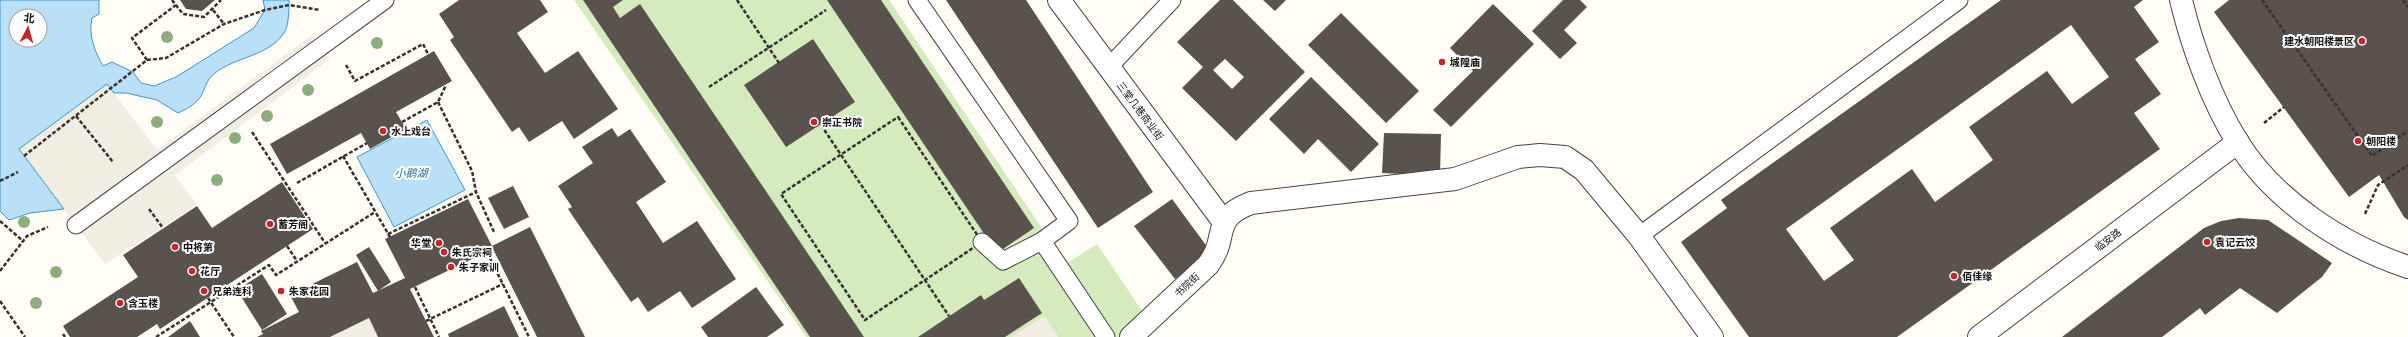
<svg xmlns="http://www.w3.org/2000/svg" width="2408" height="337" font-family="'Source Serif 4','Noto Sans SC',serif">
<rect width="100%" height="100%" fill="#fffdf5"/>
<!-- green -->
<polygon fill="#d5ebbd" points="574,0 889,0 1066,264 1097,244 1142,311 1118,337 806,337"/>
<!-- plaza -->
<g fill="#f1ede2">
<polygon points="312,35 330,59 175,175 197,205 105,264 19,149 107,84 157,150"/>
<polygon points="1045,316 1058,337 1012,337 1019,332"/>
<polygon points="369,318 378,337 330,337"/>
</g>
<!-- water -->
<g fill="#b9e0f7" stroke="#3f96cf" fill-rule="evenodd">
<path d="M0,0H99V14L92,18C88,35 95,52 103,66L112,62L133,72L141,83L154,86L176,77L254,28L265,10L263,0H289C289,9 289,26 284,33C269,56 235,57 215,73C207,79 206,86 202,94C198,103 187,109 178,113L157,100L126,93H114L107,84L19,149L64,209L30,213L9,220L0,211ZM16,16H40V40H16Z"/>
<polygon points="427,120 465,190 394,227 357,157"/>
</g>
<!-- building -->
<g fill="#5a524d" fill-rule="evenodd">
<polygon points="180,0 215,0 202,11 186,9"/>
<polygon points="459,0 540,0 548,12 517,33 545,73 578,51 618,109 574,139 562,121 529,142 519,127 512,132 450,40 454,37 439,14"/>
<polygon points="583,0 623,0 613,7 620,18 640,4 864,337 810,337"/>
<polygon points="827,0 881,0 1034,228 997,253"/>
<polygon points="946,0 1026,0 1153,192 1098,228"/>
<path d="M1220,0H1233L1305,72L1236,141L1182,88L1203,67L1177,42ZM1225,59L1244,77L1232,89L1213,70Z"/>
<polygon points="1263,0 1286,0 1275,11"/>
<polygon points="1563,0 1580,0 1587,7 1564,30 1577,43 1560,59 1532,31"/>
<path d="M2001,0H2143L2134,7L2159,42L2135,59L2161,94L2134,113L2160,149L1897,337H1749L1681,242L1727,208L1721,200ZM2071,25L2109,77L2072,104L2047,71L1969,127L1993,160L1935,202L1912,169L1830,228L1854,260L1824,281L1786,229Z"/>
<polygon points="2229,0 2408,0 2408,220 2404,217 2379,175 2349,197 2214,12"/>
<polygon points="1493,4 1534,44 1451,127 1433,110 1473,71 1450,48"/>
<polygon points="1341,13 1419,91 1386,123 1308,45"/>
<polygon points="813,39 855,102 786,147 744,85"/>
<polygon points="434,51 452,81 396,112 406,129 370,149 361,133 287,174 270,144"/>
<polygon points="1311,77 1379,144 1351,172 1318,139 1304,154 1269,119"/>
<polygon points="612,128 618,137 630,129 666,182 636,202 663,243 697,221 736,279 692,308 680,291 648,312 638,297 631,302 568,209 572,207 558,186 593,163 582,147"/>
<polygon points="1384,133 1441,134 1440,176 1382,173"/>
<polygon points="282,182 313,229 160,329 157,324 137,337 70,337 63,326 138,277 123,255 197,206 212,228"/>
<polygon points="513,186 529,217 504,229 488,198"/>
<polygon points="468,199 492,246 530,227 585,337 537,337 493,249 410,289 434,337 378,337 369,318 330,337 257,337 263,334 261,331 299,312 290,295 357,262 373,293 405,278 385,239"/>
<polygon points="1172,199 1211,252 1175,279 1134,226"/>
<polygon points="2239,218 2268,220 2332,263 2322,277 2277,313 2240,288 2205,315 2200,308 2162,337 2062,337 2204,228 2221,221"/>
<polygon points="369,247 391,282 378,291 356,255"/>
<polygon points="262,274 287,314 262,330 237,290"/>
<polygon points="1019,278 1042,313 1005,337 918,337 981,295 984,300"/>
<polygon points="756,287 784,325 767,337 708,337 701,327"/>
<polygon points="504,306 519,337 449,337 448,334"/>
<polygon points="190,321 200,337 168,337"/>
</g>
<g fill="none" stroke-linecap="round" stroke-linejoin="round">
<!-- service casing -->
<g stroke="#444" stroke-width="19">
<g id="service">
<polyline points="917,0 1069,221 1042,241 1106,337"/>
<polyline points="1108,68 1172,0"/>
<polyline points="76,225 385,0"/>
<polyline points="1639,236 1959,0"/>
<polyline points="982,242 1003,261 1042,241"/>
</g>
</g>
<!-- pedestrian casing -->
<g stroke="#444" stroke-width="24">
<g id="pedestrian">
<polyline points="1059,0 1223,221"/>
<path d="M2181,0C2192,46 2212,101 2237,141C2274,201 2342,245 2408,267"/>
<polyline points="1979,337 2238,142"/>
</g>
</g>
<!-- minor casing -->
<g stroke="#444" stroke-width="24">
<path id="minor" d="M1131,337L1208,265C1230,236 1209,219 1251,203L1455,179L1518,157L1540,155L1565,157L1584,170L1639,236L1712,337"/>
</g>
<!-- path -->
<g stroke="#333" stroke-width="2.5" stroke-dasharray="4 2" stroke-linecap="butt">
<polyline points="172,0 183,14 204,17 221,0"/>
<polyline points="737,0 779,63"/>
<polyline points="2262,0 2372,156 2408,131"/>
<polyline points="2403,0 2408,7"/>
<polyline points="213,10 224,24"/>
<polyline points="147,60 166,58 224,24 265,10 289,5 320,10"/>
<polyline points="346,65 355,81 423,44 428,54"/>
<polyline points="709,87 826,10"/>
<polyline points="438,102 472,171 476,192 494,232"/>
<polyline points="76,116 113,162"/>
<polygon points="898,117 982,242 865,320 781,194"/>
<polyline points="402,122 438,102 446,85"/>
<polyline points="2264,123 2284,107"/>
<polyline points="821,125 949,316"/>
<polyline points="252,132 325,243"/>
<polyline points="24,156 147,60 132,38 176,5"/>
<polyline points="343,156 390,237"/>
<polyline points="0,181 18,172"/>
<polyline points="297,183 367,143"/>
<polyline points="149,209 163,228"/>
<polyline points="2365,214 2378,185 2408,165"/>
<polyline points="0,221 23,241"/>
<polyline points="388,234 476,192"/>
<polyline points="287,246 297,261"/>
<polyline points="487,252 529,337"/>
<polyline points="0,271 27,236 48,227"/>
<polyline points="415,287 439,337"/>
<polyline points="208,298 234,337"/>
<polyline points="0,301 25,337"/>
<polyline points="426,321 503,284"/>
<polyline points="63,334 65,337"/>
<polyline points="156,337 269,265 276,275 375,212"/>
</g>
<!-- service -->
<use href="#service" stroke="#fff" stroke-width="17"/>
<!-- pedestrian -->
<use href="#pedestrian" stroke="#fff" stroke-width="22"/>
<!-- minor -->
<use href="#minor" stroke="#fff" stroke-width="22"/>
</g>
<!-- trees -->
<g fill="#8dad7f">
<circle cx="167" cy="37" r="6"/>
<circle cx="377" cy="43" r="6"/>
<circle cx="308" cy="90" r="6"/>
<circle cx="267" cy="116" r="6"/>
<circle cx="157" cy="122" r="6"/>
<circle cx="235" cy="138" r="6"/>
<circle cx="217" cy="180" r="6"/>
<circle cx="24" cy="222" r="6"/>
<circle cx="56" cy="272" r="6"/>
<circle cx="36" cy="303" r="6"/>
</g>
<!-- markers -->
<g fill="#c4262e" stroke="#fff" stroke-width="1.5">
<circle cx="2362" cy="41" r="4"/>
<circle cx="1442" cy="62" r="4"/>
<circle cx="814" cy="122" r="4"/>
<circle cx="383" cy="131" r="4"/>
<circle cx="2358" cy="141" r="4"/>
<circle cx="270" cy="224" r="4"/>
<circle cx="2207" cy="242" r="4"/>
<circle cx="439" cy="243" r="4"/>
<circle cx="175" cy="247" r="4"/>
<circle cx="444" cy="252" r="4"/>
<circle cx="451" cy="267" r="4"/>
<circle cx="192" cy="271" r="4"/>
<circle cx="1954" cy="276" r="4"/>
<circle cx="204" cy="291" r="4"/>
<circle cx="281" cy="291" r="4"/>
<circle cx="120" cy="303" r="4"/>
</g>
<g text-anchor="middle" dominant-baseline="central" stroke-width="4" stroke-linejoin="round" paint-order="stroke">
<!-- poi labels -->
<g font-size="10" font-weight="bold" fill="#111" stroke="#fff" text-anchor="start">
<text x="2354" y="41" text-anchor="end">建水朝阳楼景区</text>
<text x="1450" y="62">城隍庙</text>
<text x="822" y="122">崇正书院</text>
<text x="391" y="131">水上戏台</text>
<text x="2366" y="141">朝阳楼</text>
<text x="278" y="224">蓄芳阁</text>
<text x="2215" y="242">袁记云饺</text>
<text x="431" y="243" text-anchor="end">华堂</text>
<text x="183" y="247">中将第</text>
<text x="452" y="252">朱氏宗祠</text>
<text x="459" y="267">朱子家训</text>
<text x="200" y="271">花厅</text>
<text x="1962" y="276">佰佳缘</text>
<text x="212" y="291">兄弟连科</text>
<text x="289" y="291">朱家花园</text>
<text x="128" y="303">含玉楼</text>
</g>
<!-- street labels -->
<g font-size="10" fill="#111" stroke="#fff">
<text transform="translate(1140 111) rotate(53)">三堂几巷商业街</text>
<text transform="translate(2108 240) rotate(-37)">临安路</text>
<text transform="translate(1187 285) rotate(-43)">书院街</text>
</g>
<!-- water labels -->
<g font-size="11" font-style="italic" fill="#1768a6" stroke="#fff">
<text x="411" y="173">小鹅湖</text>
</g>
</g>
<!-- north arrow -->
<g transform="translate(28 28) rotate(6)"><circle r="19" fill="#ffffff" stroke="#a0a0a0"/>
<path d="M0-3L7 15L0 10L-7 15Z" fill="#c4262e"/>
<text y="-6" font-size="11" font-weight="bold" text-anchor="middle" fill="#111111">北</text>
</g>
</svg>
